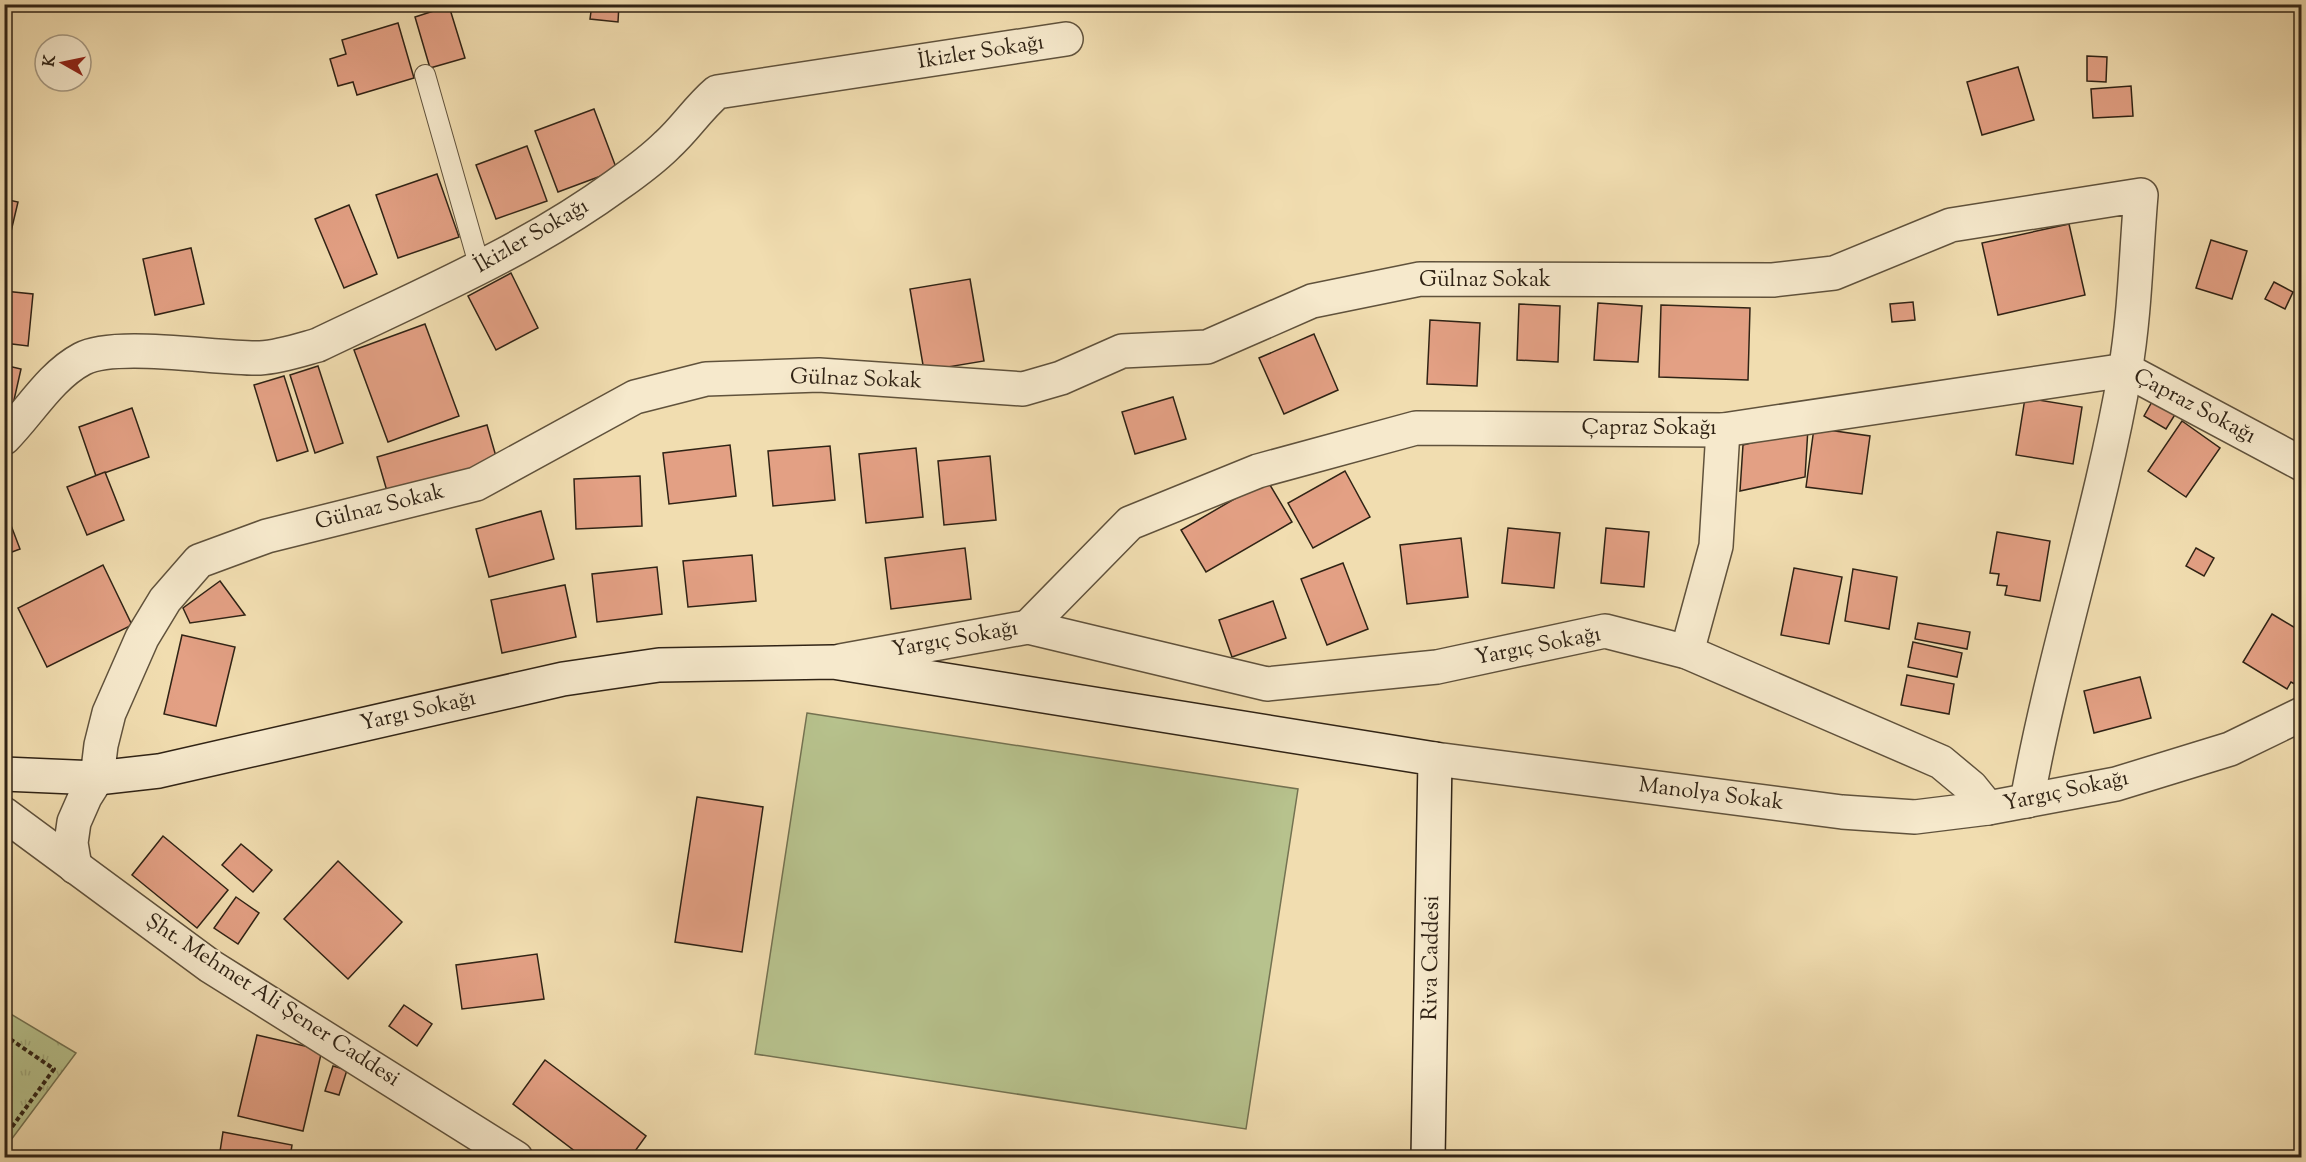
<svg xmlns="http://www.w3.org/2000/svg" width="2306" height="1162" font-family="'Sorts Mill Goudy',serif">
<defs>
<pattern id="park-tufts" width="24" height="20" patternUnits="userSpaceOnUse" patternTransform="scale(1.5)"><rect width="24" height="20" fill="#b7c28d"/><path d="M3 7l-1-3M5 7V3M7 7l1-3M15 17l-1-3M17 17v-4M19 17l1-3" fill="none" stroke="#9ea679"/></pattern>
</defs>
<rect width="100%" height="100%" fill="#f1ddb0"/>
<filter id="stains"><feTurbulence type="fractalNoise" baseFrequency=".00333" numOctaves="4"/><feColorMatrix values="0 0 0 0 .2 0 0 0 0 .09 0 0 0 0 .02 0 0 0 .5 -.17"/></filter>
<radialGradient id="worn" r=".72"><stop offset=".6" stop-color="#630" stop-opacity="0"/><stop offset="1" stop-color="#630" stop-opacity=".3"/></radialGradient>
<!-- grass -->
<polygon fill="#b7c28d" stroke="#747251" stroke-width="1.5" points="807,713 1298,789 1246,1129 755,1054"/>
<!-- park -->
<polygon fill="url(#park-tufts)" stroke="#747251" stroke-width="1.5" points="4,1010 76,1053 5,1148 4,1148"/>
<!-- building -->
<g fill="#e3a084" stroke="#302315" stroke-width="1.5">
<polygon points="592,4 619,4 618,22 590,19"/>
<polygon points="449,6 465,58 430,68 415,17"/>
<polygon points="398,23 414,78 357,95 353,82 338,86 330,59 346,54 342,40"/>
<polygon points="2087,56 2107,57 2106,82 2087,81"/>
<polygon points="2018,67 2034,120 1982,135 1967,82"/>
<polygon points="2131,86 2133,116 2093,118 2091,89"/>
<polygon points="594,109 617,170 558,192 535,131"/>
<polygon points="527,146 547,201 496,219 476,165"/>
<polygon points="437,174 459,237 398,258 376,195"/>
<polygon points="4,199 18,202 4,261"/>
<polygon points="349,205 377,274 344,288 315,219"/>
<polygon points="2069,224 2085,295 1998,315 1982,243"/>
<polygon points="2211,240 2247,251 2232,299 2196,288"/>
<polygon points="191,248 204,304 155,315 143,259"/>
<polygon points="511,273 538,328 496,350 468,296"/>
<polygon points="970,279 984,361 924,371 910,289"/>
<polygon points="2274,282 2293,292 2285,309 2265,299"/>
<polygon points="4,291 33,294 28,346 4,343"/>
<polygon points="1913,302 1915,320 1892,322 1890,304"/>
<polygon points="1598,303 1642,306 1638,362 1594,360"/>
<polygon points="1519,304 1560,306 1558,362 1517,360"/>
<polygon points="1661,305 1750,308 1748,380 1659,377"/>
<polygon points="1430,320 1480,323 1477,386 1427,384"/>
<polygon points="425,324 459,416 388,442 354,350"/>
<polygon points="1314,334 1338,390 1284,414 1259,358"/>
<polygon points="4,365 21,369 10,418 4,417"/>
<polygon points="318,366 343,443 315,453 290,375"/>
<polygon points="284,376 308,451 277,461 254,385"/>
<polygon points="1173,397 1186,439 1135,454 1122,412"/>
<polygon points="2025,398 2082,407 2073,464 2016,455"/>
<polygon points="2153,400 2176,413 2166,429 2144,416"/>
<polygon points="132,408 149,457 96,476 79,427"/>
<polygon points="2182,421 2220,448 2186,497 2148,471"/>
<polygon points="487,425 499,467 389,498 377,457"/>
<polygon points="1808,428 1805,477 1740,491 1743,445"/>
<polygon points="1814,428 1870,436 1862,494 1806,487"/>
<polygon points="730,445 736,496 669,504 663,453"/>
<polygon points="830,446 835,500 773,506 768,451"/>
<polygon points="916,448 923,517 866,523 859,454"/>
<polygon points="990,456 996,520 944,525 938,461"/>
<polygon points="1345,471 1370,517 1313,548 1288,503"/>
<polygon points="105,472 124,520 87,535 67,487"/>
<polygon points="640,476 642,526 576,529 574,479"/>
<polygon points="1267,480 1292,522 1206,572 1181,530"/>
<polygon points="4,507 20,549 4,555"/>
<polygon points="541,511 554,559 489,577 476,529"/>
<polygon points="1508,528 1560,533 1554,588 1502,583"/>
<polygon points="1606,528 1649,532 1644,587 1601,583"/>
<polygon points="1997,532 2050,541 2040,601 2005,595 2007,586 1997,585 1999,574 1990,573"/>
<polygon points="1461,538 1468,597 1407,604 1400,545"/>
<polygon points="965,548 971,599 891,609 885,558"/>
<polygon points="2196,548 2214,558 2204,576 2186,566"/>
<polygon points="752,555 756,601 688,607 683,561"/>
<polygon points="1343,563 1368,629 1327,645 1301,579"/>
<polygon points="103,565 132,625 47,667 18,608"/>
<polygon points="657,567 662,614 597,622 592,574"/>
<polygon points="1794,568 1842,577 1829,644 1781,635"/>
<polygon points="1853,569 1897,577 1889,629 1845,621"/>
<polygon points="220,581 245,615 190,623 183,608"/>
<polygon points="565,585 576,637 502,653 491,600"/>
<polygon points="1273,601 1286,638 1232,657 1219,620"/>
<polygon points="2272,614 2302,632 2302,688 2291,682 2287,689 2243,662"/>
<polygon points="1918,623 1970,632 1967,649 1915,639"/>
<polygon points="182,635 235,647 216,726 164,714"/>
<polygon points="1913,642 1962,653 1957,677 1908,667"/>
<polygon points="1907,675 1954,684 1949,714 1901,705"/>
<polygon points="2140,677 2151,718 2094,733 2084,691"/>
<polygon points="697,797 763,807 742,952 675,942"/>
<polygon points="163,836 228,890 197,928 132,875"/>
<polygon points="241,844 272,870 253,892 222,865"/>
<polygon points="338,861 402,922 348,979 284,919"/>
<polygon points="236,897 259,913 238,944 214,928"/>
<polygon points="537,954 544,999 462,1009 456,965"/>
<polygon points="404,1005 432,1024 417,1046 389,1026"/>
<polygon points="257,1035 322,1050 303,1131 238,1116"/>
<polygon points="545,1060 646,1136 630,1158 584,1158 513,1104"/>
<polygon points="333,1066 347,1070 339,1095 325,1091"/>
<polygon points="223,1132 292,1145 290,1158 219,1158"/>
<polygon points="297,1151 324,1156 324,1158 296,1158"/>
</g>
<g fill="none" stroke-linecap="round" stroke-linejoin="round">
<!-- service casing -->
<g stroke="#60523c" stroke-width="22">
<polyline id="service" points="425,75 480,268"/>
</g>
<!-- minor casing -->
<g stroke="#60523c" stroke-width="36">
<g id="minor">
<path d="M4,438C29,413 50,376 82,359C115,341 217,359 260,358C279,357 300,350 318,345C420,296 525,252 617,185C634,173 652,160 667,145C685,129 698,108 717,92L1066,39"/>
<polyline points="1028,627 1130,523 1258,471 1416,428 1723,430 2126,370 2302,464"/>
<polyline points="1687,652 1716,546 1723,430"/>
<polyline points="840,661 1028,627 1267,684 1437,667 1605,631 1687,652 1941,762 1971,787 1988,808"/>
<polyline points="4,814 210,966 516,1158"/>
<path d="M75,867L71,843L74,822L85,797L97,778L101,745L109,713L142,638L165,600L199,561L267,536L476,484L635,397L706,379L819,375L1023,389L1061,378L1122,351L1207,347L1312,301L1420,279L1773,280L1834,273L1951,225L2141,195C2136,253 2135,314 2125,372C2100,516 2053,656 2027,801"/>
</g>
</g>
<!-- tertiary casing -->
<g stroke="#60523c" stroke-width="36">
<polyline id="tertiary" points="1435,759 1842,812 1915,817 1988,808 2116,784 2230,749 2302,714"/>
</g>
<!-- secondary casing -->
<g stroke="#302315" stroke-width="36">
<polyline id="secondary" points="4,774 97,778 159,771 563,679 659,665 833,662 1435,759 1428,1158"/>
</g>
<!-- path -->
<polyline stroke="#302315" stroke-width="4" stroke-dasharray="4.5 3" stroke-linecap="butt" points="4,1035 54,1069 4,1138"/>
<!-- service -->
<use href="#service" stroke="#f6e9cc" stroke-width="20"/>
<!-- minor -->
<use href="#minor" stroke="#f6e9cc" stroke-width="33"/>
<!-- tertiary -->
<use href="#tertiary" stroke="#f6e9cc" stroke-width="33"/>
<!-- secondary -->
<use href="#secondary" stroke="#f6e9cc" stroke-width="33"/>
</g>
<g text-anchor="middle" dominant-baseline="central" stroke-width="4.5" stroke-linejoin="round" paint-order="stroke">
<!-- street labels -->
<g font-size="22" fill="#302315" stroke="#f6e9cc">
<text transform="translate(981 53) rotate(-9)">İkizler Sokağı</text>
<text transform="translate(532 237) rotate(-30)">İkizler Sokağı</text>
<text x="1485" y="281">Gülnaz Sokak</text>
<text transform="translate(856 380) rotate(2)">Gülnaz Sokak</text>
<text transform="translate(2194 407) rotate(28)">Çapraz Sokağı</text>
<text x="1649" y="429">Çapraz Sokağı</text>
<text transform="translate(380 508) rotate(-14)">Gülnaz Sokak</text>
<text transform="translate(955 640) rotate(-10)">Yargıç Sokağı</text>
<text transform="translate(1538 647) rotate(-11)">Yargıç Sokağı</text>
<text transform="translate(418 712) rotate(-13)">Yargı Sokağı</text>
<text transform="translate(2066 792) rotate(-12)">Yargıç Sokağı</text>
<text transform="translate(1711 795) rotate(7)">Manolya Sokak</text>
<text transform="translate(1432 958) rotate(-89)">Riva Caddesi</text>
<text transform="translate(272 1001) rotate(33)">Şht. Mehmet Ali Şener Caddesi</text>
</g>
</g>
<!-- margin -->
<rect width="2306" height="1162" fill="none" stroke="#f1ddb0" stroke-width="24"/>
<rect x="6" y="6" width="2294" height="1150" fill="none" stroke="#302315" stroke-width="3"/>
<rect x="12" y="12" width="2282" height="1138" fill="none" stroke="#302315" stroke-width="1.5"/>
<!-- north arrow -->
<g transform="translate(63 63) rotate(279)"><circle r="28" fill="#f6e9cc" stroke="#a79a83" stroke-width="1.5"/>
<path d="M0-4.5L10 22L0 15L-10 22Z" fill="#8f2418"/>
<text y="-9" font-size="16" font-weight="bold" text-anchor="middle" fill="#302315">K</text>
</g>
<rect width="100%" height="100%" filter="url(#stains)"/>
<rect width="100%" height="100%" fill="url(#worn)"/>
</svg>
